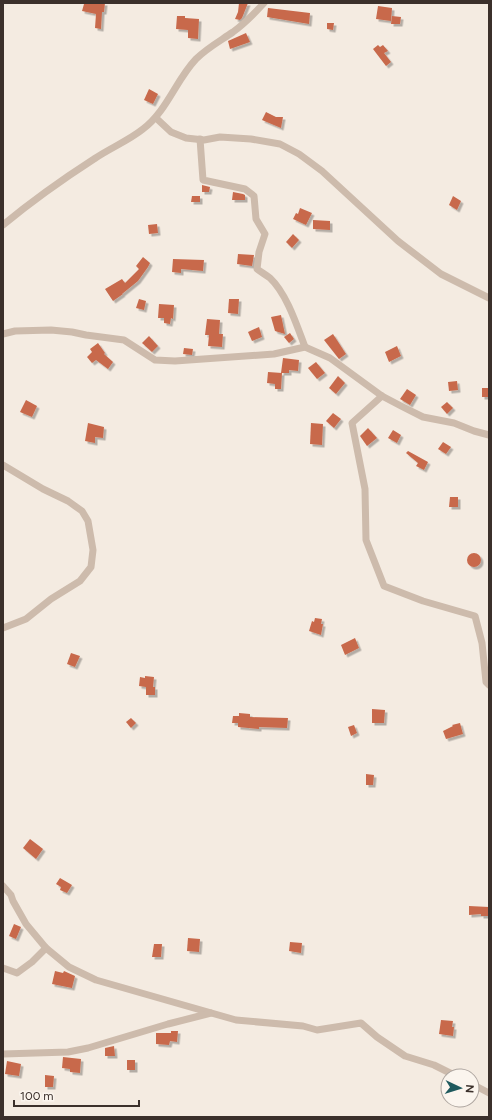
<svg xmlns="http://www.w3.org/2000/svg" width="492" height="1120" font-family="Figtree,sans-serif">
<defs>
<filter id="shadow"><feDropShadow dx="2.5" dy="2.5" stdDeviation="0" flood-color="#0004"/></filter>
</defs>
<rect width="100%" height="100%" fill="#f4ebe1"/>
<!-- building -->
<g fill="#c8694b" filter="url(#shadow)">
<polygon points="87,3 105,3 104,12 102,12 101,29 95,28 96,14 82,11 84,4 87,4"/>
<polygon points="239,3 248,3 242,18 240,20 235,19 238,12"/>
<polygon points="378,6 392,8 391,21 376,19"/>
<polygon points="268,8 310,13 309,24 267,17"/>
<polygon points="177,16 185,16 185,18 199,19 198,39 188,38 188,30 176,29"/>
<polygon points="392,16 401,17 400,24 391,24"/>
<polygon points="327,23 334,23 333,30 327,29"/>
<polygon points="246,33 250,42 230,49 228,41"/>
<polygon points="378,45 380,47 383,45 388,51 384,53 391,62 386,66 373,49"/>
<polygon points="149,89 158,94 153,104 144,100"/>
<polygon points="266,112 276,117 283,117 281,128 262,120"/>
<polygon points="202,185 210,187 209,192 202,192"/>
<polygon points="233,192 243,194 245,195 245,200 232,200"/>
<polygon points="192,196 200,196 200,202 191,202"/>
<polygon points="453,196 461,201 457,210 449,205"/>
<polygon points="300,208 312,213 306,225 293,219 296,213 298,214"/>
<polygon points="313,220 330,221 330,230 313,229"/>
<polygon points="157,224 158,233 149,234 148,225"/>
<polygon points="293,234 299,240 292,248 286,242"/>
<polygon points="238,254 254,255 252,266 237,264"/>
<polygon points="143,257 150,263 148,267 138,281 122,294 123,294 113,301 105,289 122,279 125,283 139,269 136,266"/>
<polygon points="173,259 204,260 203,271 181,269 181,273 172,272"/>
<polygon points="139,299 146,301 144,310 136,308"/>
<polygon points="229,299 239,299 238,314 228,313"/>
<polygon points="159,304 174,305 173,319 171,318 170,324 164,323 164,318 158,318"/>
<polygon points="281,315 285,334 275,331 271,317"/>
<polygon points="207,319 220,320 219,334 223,334 222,347 208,346 209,335 205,335"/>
<polygon points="259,327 262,337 252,341 248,332"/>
<polygon points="290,333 294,339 289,343 284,337"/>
<polygon points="333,334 346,354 339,359 324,340"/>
<polygon points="149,336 158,346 152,352 142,343"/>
<polygon points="98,343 105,353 104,354 113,362 108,369 96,360 92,363 87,357 92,352 90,349"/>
<polygon points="397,346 401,356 389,362 385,352"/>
<polygon points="184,348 193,349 192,355 183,354"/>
<polygon points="283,358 299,360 298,371 289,370 289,373 281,373"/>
<polygon points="316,362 325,373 317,379 308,368"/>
<polygon points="268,372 282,373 281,389 275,389 275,384 267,383"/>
<polygon points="338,376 345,383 336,394 329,388"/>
<polygon points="457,381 458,390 449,391 448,382"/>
<rect x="482" y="388" width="6" height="9"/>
<polygon points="407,389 416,395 410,405 400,399"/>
<polygon points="26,400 37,406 32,417 20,412"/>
<polygon points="447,402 453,408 447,414 441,407"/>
<polygon points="333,413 341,419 334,428 326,421"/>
<polygon points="88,423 104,427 103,438 95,437 95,443 85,441"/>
<polygon points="311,423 323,424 322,445 310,444"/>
<polygon points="368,428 377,438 367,446 360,436"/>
<polygon points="393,430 401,435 397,443 388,438"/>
<polygon points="443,442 451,447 446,454 438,449"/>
<polygon points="408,451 428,462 424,470 416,466 418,463 406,453"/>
<polygon points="450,497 458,497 458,507 449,507"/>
<circle cx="474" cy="560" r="7"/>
<polygon points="315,618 322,619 321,624 323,624 321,635 309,631 312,621 314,622"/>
<polygon points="355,638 359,648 345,655 341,645"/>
<polygon points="71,653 80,656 75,667 67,664"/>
<polygon points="145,676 154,677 153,687 155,687 155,695 146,695 146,687 139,686 140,677 145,678"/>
<polygon points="372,709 385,710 384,723 372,723"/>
<polygon points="239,713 250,714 250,717 288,718 287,728 259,727 259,729 238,727 238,723 232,723 233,716 239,716"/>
<polygon points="131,718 136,723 131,728 126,722"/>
<polygon points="460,723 463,734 446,739 443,731 453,726 452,725"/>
<polygon points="354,725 357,733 351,736 348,727"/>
<polygon points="366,774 374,775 373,785 366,785"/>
<polygon points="30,839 43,849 36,859 23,848"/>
<polygon points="60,878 72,885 67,893 60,890 61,887 56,884"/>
<polygon points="469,906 489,907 489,916 481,916 481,914 469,915"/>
<polygon points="14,924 21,927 16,939 9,936"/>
<polygon points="188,938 200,939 199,952 187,951"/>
<polygon points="290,942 302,943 301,953 289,951"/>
<polygon points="154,944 162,944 161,957 152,957"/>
<polygon points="55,971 63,973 64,971 75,976 72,988 52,984"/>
<polygon points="441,1020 453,1021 452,1027 454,1027 453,1036 439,1034"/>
<polygon points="171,1031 178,1031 177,1042 170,1041 169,1045 156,1044 156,1033 171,1033"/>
<polygon points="114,1046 115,1056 105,1056 105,1048"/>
<polygon points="63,1057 81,1059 80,1073 70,1072 70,1069 62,1068"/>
<rect x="127" y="1060" width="8" height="10"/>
<polygon points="7,1061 21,1064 19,1076 5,1074"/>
<polygon points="45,1075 54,1076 53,1087 45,1087"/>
</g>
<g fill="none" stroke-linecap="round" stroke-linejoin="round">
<!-- minor -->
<g stroke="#cdbbac" stroke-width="7">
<polyline points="156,118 171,132 186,138 204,140 220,137 251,139 280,144 299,154 322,171 398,241 441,274 489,298"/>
<path d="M200,139L203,180L245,189L254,196L256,219L265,234L259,252L257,269C261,272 266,275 270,278C287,294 297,326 305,347"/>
<path d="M3,225C32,201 63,179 94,159C110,148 128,141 143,129C167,111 176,80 196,59C207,48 220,41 233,32C244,24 254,14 264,3"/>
<polyline points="3,334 15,331 51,330 72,332 86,335 124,340 155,360 175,361 274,354 305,347 330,358 382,396 401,406 423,417 454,423 474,431 489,435"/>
<polyline points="382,396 352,423 365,489 366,540 384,586 423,601 475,616 482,643 486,682 489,685"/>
<polyline points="3,465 43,489 68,501 82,511 88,521 93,550 91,567 80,581 51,599 26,619 3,628"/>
<polyline points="3,886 11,895 13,901 26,924 46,948 69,967 96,980 236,1020 303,1026 317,1030 361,1023 377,1037 405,1056 434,1065 456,1076"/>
<polyline points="3,968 17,973 32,962 46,948"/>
<polyline points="3,1054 68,1052 88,1048 168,1024 211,1013"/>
<polyline points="472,1084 489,1093"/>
</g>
</g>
<!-- border -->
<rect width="492" height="1120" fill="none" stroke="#3b302b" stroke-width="8"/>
<!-- north arrow -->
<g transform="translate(460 1088) rotate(94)"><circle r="19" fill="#fbf5ee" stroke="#aea6a0"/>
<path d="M0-3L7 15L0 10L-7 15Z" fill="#1f5a5e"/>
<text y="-6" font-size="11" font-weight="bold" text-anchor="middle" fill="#3b302b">N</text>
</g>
<!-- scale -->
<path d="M14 1100v6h125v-6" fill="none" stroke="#3b302b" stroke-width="2"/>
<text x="20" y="1100" font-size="12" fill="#3b302b" stroke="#fbf5ee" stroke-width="3" paint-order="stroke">100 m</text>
</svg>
